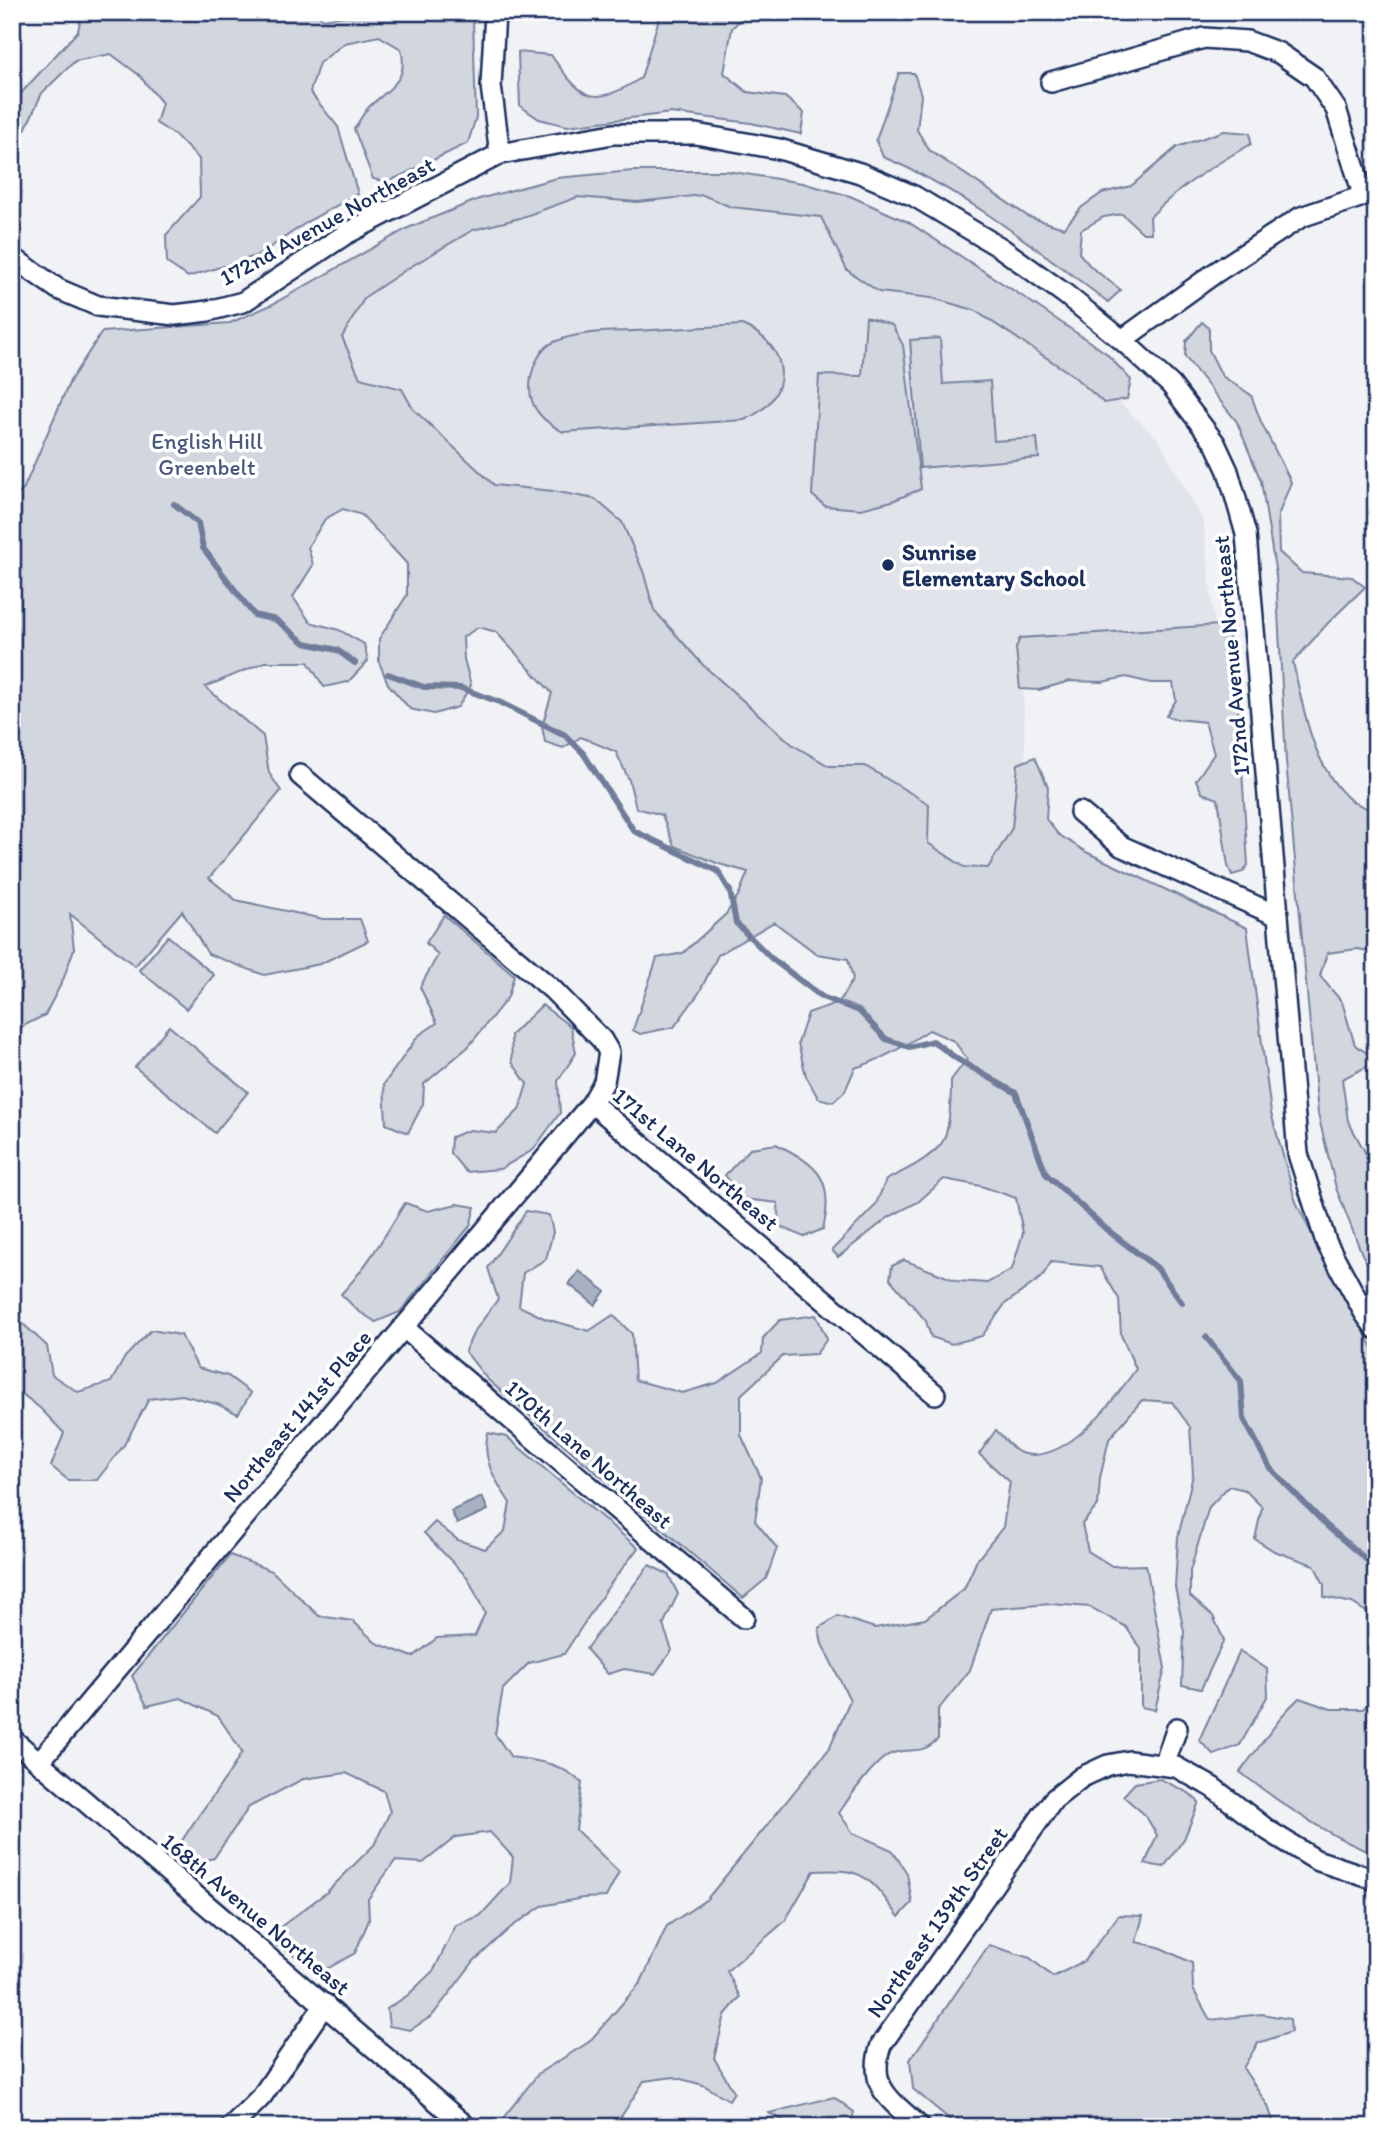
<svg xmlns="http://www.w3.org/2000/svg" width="1388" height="2139" font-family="Itim,sans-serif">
<rect width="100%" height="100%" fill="#f1f2f5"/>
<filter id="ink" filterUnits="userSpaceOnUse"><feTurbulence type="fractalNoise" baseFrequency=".0143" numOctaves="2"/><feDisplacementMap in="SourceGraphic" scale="14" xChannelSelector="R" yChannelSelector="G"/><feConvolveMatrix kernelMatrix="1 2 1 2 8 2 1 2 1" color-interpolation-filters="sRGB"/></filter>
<g filter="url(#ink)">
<!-- built -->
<polygon fill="#e1e4ea" points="610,173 699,179 801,198 1070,355 1158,439 1203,520 1216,637 1022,652 1032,960 356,391 302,298 500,197"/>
<!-- green -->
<g fill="#d2d6df" stroke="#76829e" stroke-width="2">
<path d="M82,12H315L323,19L371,12H462L473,19L476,117L468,143L388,182L373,179L354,129C359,122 364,111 371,105C390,88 409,80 401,49L379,36L345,43L319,63L310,92L338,127L358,194L310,220L259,255L188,277L167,263L166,235L200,197L199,159L175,135L156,123L162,103L139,75L111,54L75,61L42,93L25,130H12V103L78,31Z"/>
<path d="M661,12H748L732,28L724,73L747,92L785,97L804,113L801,134L751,123L671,113L567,126L539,119L520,106L518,52L551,55C582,99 592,109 641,78Z"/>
<path d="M899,73H914L921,95L917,130L929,150L1029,217L1064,228L1082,207L1102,193L1131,186L1177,147L1224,131L1250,133L1251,144C1214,165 1180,186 1150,217L1151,233H1143L1122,214L1104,217L1081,230L1079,253L1091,267L1121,290L1108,302C1038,250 964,190 883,157L876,140Z"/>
<path d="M632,171H727L802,183L850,196L908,222L1025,298L1106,353L1131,380L1127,399L1104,403L1071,374L974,310L932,298L879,292L847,270L821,217L731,207L703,195L637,202L578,197L520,218L473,230L410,267L365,297L342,337L360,378L402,389L413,409L494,485L553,491L595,499L622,522L643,571L654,610L703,665L793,745L829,766H865L929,804L928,843L964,867L988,868L1012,828L1018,764L1035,757L1048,787L1046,819L1058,834L1086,852L1247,928L1271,1113L1296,1202L1326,1263L1376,1353V1618L1352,1603L1324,1597V1584L1314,1565L1274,1551L1255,1539L1262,1507L1245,1490L1229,1486L1209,1507L1190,1571V1596L1213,1616L1224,1640L1201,1689L1182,1685L1184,1632L1175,1587L1178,1537L1193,1475L1190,1427L1172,1402L1142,1400L1109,1439L1100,1478L1098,1505L1082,1524L1088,1551L1112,1566L1146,1565L1165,1668L1155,1710L1141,1707V1649L1126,1627L1090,1607L1051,1604L991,1609L970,1670L938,1710V1739C920,1756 914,1747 893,1753C877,1757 848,1799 839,1813L853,1833L892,1850L907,1873L912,1903L899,1917C869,1877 866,1868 814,1871L785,1921L727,1971L740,1997L725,2015L714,2058L734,2092L729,2100L703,2085L674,2077L644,2081L617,2123V2127H496L539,2073L589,2042L641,1982L667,1926L707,1899L829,1749L850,1700L822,1644L819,1628L838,1616L875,1628L925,1619L964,1589L977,1560L1003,1527L1010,1482L979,1454L996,1430C1003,1437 1012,1450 1021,1453C1065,1467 1114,1400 1136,1369L1121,1335L1119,1299L1100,1267L1051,1262L1042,1277L1005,1304L982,1336L952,1344L931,1337L926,1321L890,1279L892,1266L904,1260L957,1281L987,1283L1012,1269L1023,1233L1016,1198L981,1186L944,1179L918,1202L889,1217L838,1257L832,1250L875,1206L886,1180C904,1171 928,1160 941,1144C950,1132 951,1095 951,1080L967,1059L954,1041L929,1030C905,1046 883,1059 855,1068L845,1091L833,1102L818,1098L806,1076L798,1043L808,1013L839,1002L853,979L848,959L817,954L774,922L718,955L699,993L674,1027L640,1034L633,1030L657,958L683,953L726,914L739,894L748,872L719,864L674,846L662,815L636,808L629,780L616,752L581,737L563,748L545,742L542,726L552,693L496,632L479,627L463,637L464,659L471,685L458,707L434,714L410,709L388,684L379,662V639L407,595V564L362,515L343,509L325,519L308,547L313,565L293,597L310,622L339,630L364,644L368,661L348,682L324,687L308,662H265L205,687L263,736L269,773L281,791L209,878L236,900L323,919H360L368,941L320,964L264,975L208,954L182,911L135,966L70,914L74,949L63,980L45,1015L23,1026L12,1044V499L23,490L70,381L102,332L230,323L271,305L408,228L479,199L557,178Z"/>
<polygon points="866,317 892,325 903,345 921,489 892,501 861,509 825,506 812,495 819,375 862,376"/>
<path d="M1202,322L1209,328V350L1222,376L1251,395L1261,422L1291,482L1278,516L1279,552L1302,573L1352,577L1365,587L1328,623L1293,662C1303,707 1312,764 1347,797C1354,804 1367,808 1376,812V952L1357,949L1327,953L1320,976L1342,1002L1355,1045L1370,1055L1372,1064L1342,1079L1348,1121L1370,1161L1376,1166V1278L1362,1254L1336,1188L1318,1114L1286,761L1276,575L1261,481L1237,422L1185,357L1186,341Z"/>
<path d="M742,325C792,345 795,399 744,420L563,432C545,422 530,410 530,388C530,372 538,349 554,342C578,331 609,332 634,331C670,329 706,327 742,325Z"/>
<polygon points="940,338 943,384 990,381 994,441 1037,438 1039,458 920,468 910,340"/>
<polygon points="1219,625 1229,638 1235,659 1248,865 1243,872 1232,875 1228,866 1218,799 1202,793 1196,780 1214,754 1205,722 1177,719 1166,716 1176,700 1173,683 1151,683 1126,677 1102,682 1070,681 1039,690 1020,689 1016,648 1020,638"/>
<polygon points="444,915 514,975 508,997 468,1047 424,1084 423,1104 408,1133 386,1124 384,1084 418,1036 437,1023 420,987 438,955 426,943"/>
<polygon points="168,936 214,975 186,1009 139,970"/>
<polygon points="542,1005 571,1027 576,1053 558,1081 560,1113 533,1150 500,1169 466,1172 450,1153 451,1137 470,1130 496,1133 519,1110 527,1084 512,1062 511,1035"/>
<polygon points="169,1026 248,1092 215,1133 135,1067"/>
<path d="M776,1144C818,1165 835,1179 823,1229L804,1237L779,1226L778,1203L743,1199L725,1175L751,1148Z"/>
<path d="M405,1203L428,1211L457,1204L475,1207L470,1226L400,1312L376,1322L358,1311L341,1294C367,1267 385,1235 405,1203Z"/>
<polygon points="526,1211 549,1215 553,1232 546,1259 523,1273 519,1306 546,1319 589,1331 613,1315 632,1334 635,1380 682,1393 717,1383 762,1353 763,1338 780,1320 816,1315 827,1339 816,1354 783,1356 741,1395 741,1435 761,1478 755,1521 777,1548 766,1579 743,1598 487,1379 465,1351 474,1332 498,1299 488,1268"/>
<polygon points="21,1322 47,1346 52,1375 78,1392 111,1382 125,1357 151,1330 181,1335 198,1368 228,1376 251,1393 238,1414 217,1404 182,1395 149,1399 124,1445 97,1480 68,1480 51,1466 64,1433 41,1409 21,1393 12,1397 12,1331"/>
<path d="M488,1433L507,1437L638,1548L608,1587L564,1654L529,1663L503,1689L495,1734L511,1757C540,1761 559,1762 582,1783L576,1830L619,1872L606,1897L583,1898L542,1906L510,1928L474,1961L432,2016L410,2030L389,2026L387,2009L408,1995L434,1970L456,1925L480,1916L510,1883L513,1857L490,1832L456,1837L423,1863L395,1861L368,1899L369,1920L355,1953L323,1971L274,1944L275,1931L327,1892L374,1845L390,1812L384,1791L346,1773L303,1779L249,1807L214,1858L187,1864L175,1853C194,1817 222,1788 242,1752L218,1716L181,1698L147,1706L132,1676L230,1555L272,1571L319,1616L353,1621L376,1643L413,1657L437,1638L475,1636L485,1613L468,1578L424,1533L435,1522L458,1540L485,1549L505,1531L510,1503C496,1481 481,1460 488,1433Z"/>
<polygon points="649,1565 668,1574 678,1594 663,1625 672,1650 655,1674 624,1669 608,1674 586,1649"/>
<polygon points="1240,1651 1267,1669 1268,1695 1240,1745 1214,1755 1199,1740"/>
<path d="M1376,1694V1855C1326,1835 1282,1805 1240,1772L1286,1711L1299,1698L1331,1709H1363Z"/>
<polygon points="1160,1779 1189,1793 1199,1802 1184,1839 1164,1867 1145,1864 1157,1835 1145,1815 1123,1796 1135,1783"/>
<polygon points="1119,1915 1143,1916 1136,1942 1159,1947 1192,1963 1193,1989 1210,2020 1262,2014 1290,2019 1291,2032 1258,2043 1243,2068 1268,2106 1275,2127 959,2127 913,2089 910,2060 989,1945 1030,1958 1053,1977 1084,1961"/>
<polygon points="834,2097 854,2112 850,2127 795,2127 769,2113"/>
</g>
<!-- water -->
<g fill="#a8b0c2" stroke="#707c9a" stroke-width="2">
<polygon points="579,1271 605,1291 595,1305 569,1284"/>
<polygon points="482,1497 488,1510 457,1524 451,1511"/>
</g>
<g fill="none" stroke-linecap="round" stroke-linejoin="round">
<!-- stream -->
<g stroke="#707c9a" stroke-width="6">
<polyline points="174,504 198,523 203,548 254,615 276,620 305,643 337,650 355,663"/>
<polyline points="388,674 424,687 461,688 499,702 565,735 583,753 634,831 718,871 730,891 736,923 771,958 822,997 859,1011 886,1039 909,1047 933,1041 957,1059 1016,1093 1046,1174 1106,1229 1157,1268 1182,1303"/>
<polyline points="1206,1337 1241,1381 1244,1419 1270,1468 1327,1526 1376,1568"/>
</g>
<!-- minor casing -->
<g stroke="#1b2f5e" stroke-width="24">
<g id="minor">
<polyline points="495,12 491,86 500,154"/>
<polyline points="1051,82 1204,38 1247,41 1279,53 1314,77 1336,109 1363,194"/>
<polyline points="12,257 58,289 98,306 175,315 208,311 243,302 346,234 500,154 613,134 696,134 779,149 860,173 914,196 1001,248 1065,294 1122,340 1171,385 1215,443 1228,471 1246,534 1298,1154 1326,1242 1365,1314 1376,1329"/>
<polyline points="1122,340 1215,273 1301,217 1375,192"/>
<polyline points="1080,812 1121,846 1278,916"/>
<polyline points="592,1103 935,1394"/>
<polyline points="403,1327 744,1618"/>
<polyline points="12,1739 467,2127"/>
<polyline points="40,1761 592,1103 604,1082 609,1052 602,1040 553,990 300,775"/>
<polyline points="1164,1765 1177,1728"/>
<polyline points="231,2127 262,2096 325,2004"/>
<path d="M920,2127C891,2100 867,2088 881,2045L1053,1800L1082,1777L1108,1765L1129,1761L1176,1767L1212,1787L1269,1831L1316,1860L1376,1880"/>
</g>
</g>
<!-- minor -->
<use href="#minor" stroke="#fff" stroke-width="19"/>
</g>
</g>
<!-- markers -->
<circle fill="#1b2f5e" stroke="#fff" stroke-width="2.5" cx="888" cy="565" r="7"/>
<g text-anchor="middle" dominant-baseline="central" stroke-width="7" stroke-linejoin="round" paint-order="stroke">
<!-- street labels -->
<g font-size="23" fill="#1b2f5e" stroke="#fff">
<text transform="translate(327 221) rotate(-29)">172nd Avenue Northeast</text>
<text transform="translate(1231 656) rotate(-95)">172nd Avenue Northeast</text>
<text transform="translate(696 1159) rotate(40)">171st Lane Northeast</text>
<text transform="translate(297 1416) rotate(-50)">Northeast 141st Place</text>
<text transform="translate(589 1454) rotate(41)">170th Lane Northeast</text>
<text transform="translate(256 1914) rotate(40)">168th Avenue Northeast</text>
<text transform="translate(937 1922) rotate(-55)">Northeast 139th Street</text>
</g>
<!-- park labels -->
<g font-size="23" fill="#49597e" stroke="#fff">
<text x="207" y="441">English Hill<tspan x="207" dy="26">Greenbelt</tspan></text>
</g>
<!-- poi labels -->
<g font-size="23" font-weight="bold" fill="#1b2f5e" stroke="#fff" text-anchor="start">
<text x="902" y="552">Sunrise<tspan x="902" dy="26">Elementary School</tspan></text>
</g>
</g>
<!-- margin -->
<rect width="1388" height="2139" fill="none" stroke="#fff" stroke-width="42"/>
<rect x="21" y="21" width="1346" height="2097" fill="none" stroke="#1b2f5e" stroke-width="2.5" filter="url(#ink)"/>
</svg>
